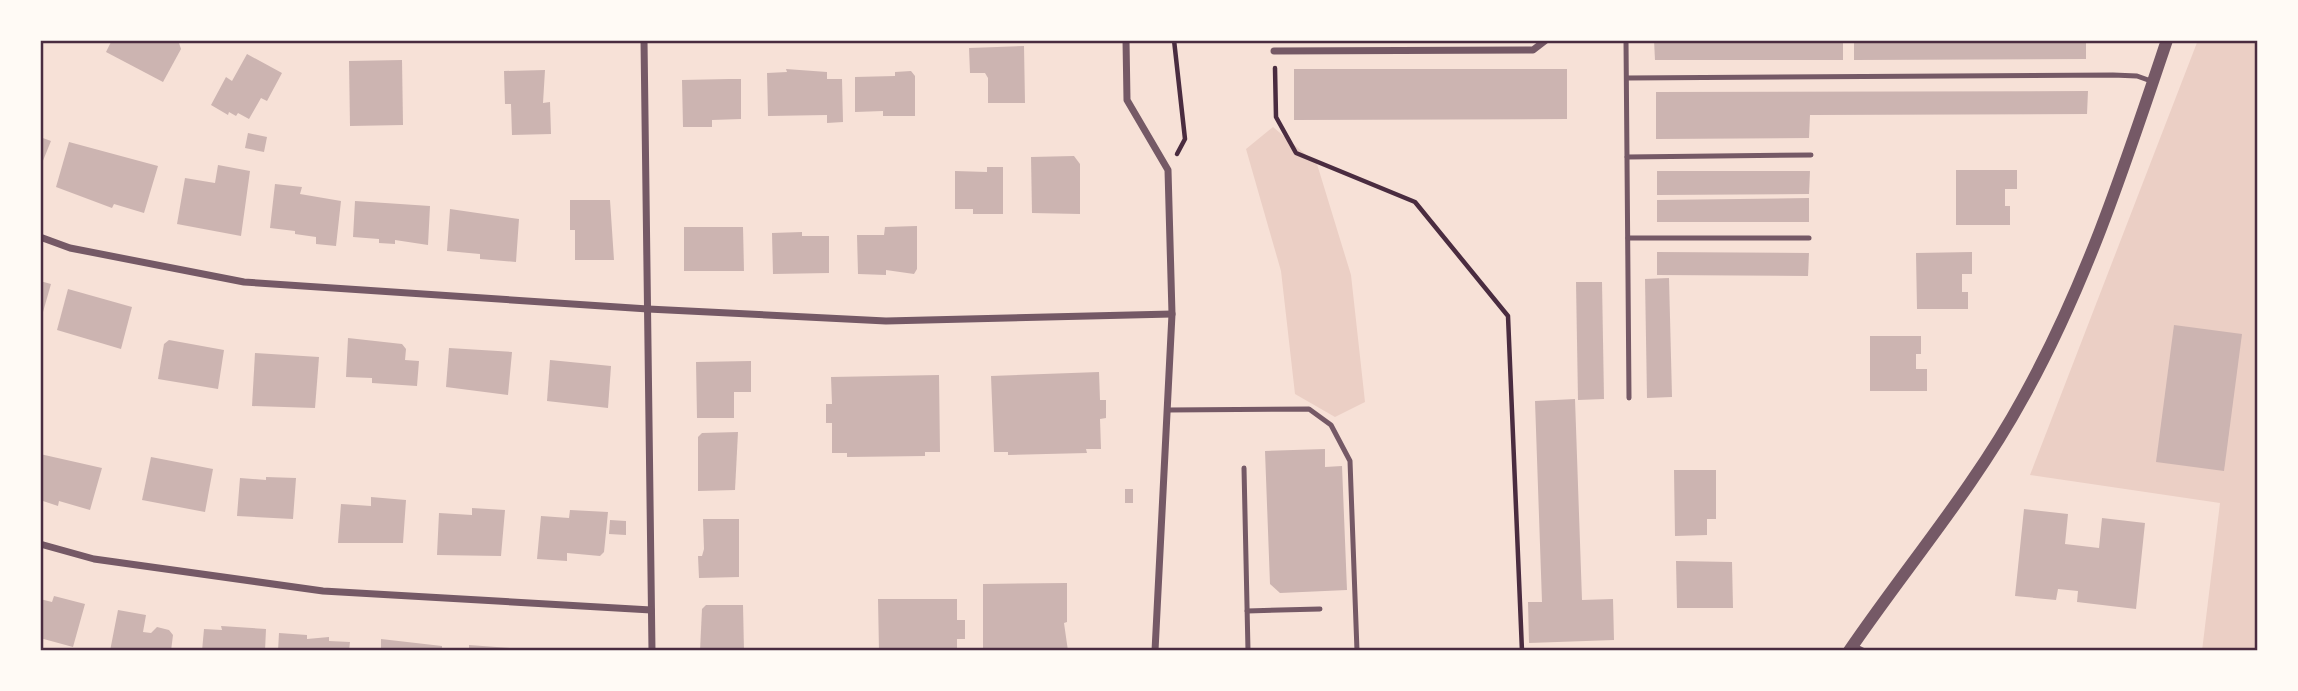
<svg xmlns="http://www.w3.org/2000/svg" width="2298" height="691" font-family="'Titillium Web',sans-serif">
<rect width="100%" height="100%" fill="#f7e1d7"/>
<!-- green -->
<g fill="#ebcfc5">
<polygon points="2198,40 2258,40 2258,651 2202,651 2220,503 2030,475"/>
<polygon points="1273,127 1317,164 1351,275 1365,402 1335,417 1295,394 1281,271 1246,149"/>
</g>
<!-- building -->
<g fill="#ccb4b1">
<polygon points="112,40 173,40 179,43 181,49 163,82 106,52"/>
<polygon points="1654,40 1843,40 1843,60 1655,60"/>
<polygon points="1854,40 2086,40 2086,59 1854,60"/>
<polygon points="1024,46 1025,103 988,103 988,78 985,73 970,73 969,48"/>
<polygon points="247,54 282,73 267,101 261,98 249,119 238,113 236,116 229,112 228,115 211,105 226,77 232,81"/>
<polygon points="402,60 403,125 350,126 349,61"/>
<polygon points="786,69 827,72 827,79 842,79 843,122 827,123 827,115 768,116 767,73 787,72"/>
<polygon points="1294,69 1567,69 1567,119 1294,120"/>
<polygon points="545,70 543,103 550,102 551,134 512,135 511,104 505,104 504,71"/>
<polygon points="911,71 915,76 915,116 883,116 883,111 855,112 855,77 895,76 895,72"/>
<polygon points="729,79 741,79 741,119 712,120 712,127 683,127 682,80"/>
<polygon points="2088,91 2087,114 1810,115 1809,138 1656,139 1656,92"/>
<polygon points="248,133 267,137 264,152 245,148"/>
<polygon points="40,137 51,141 40,168"/>
<polygon points="69,142 158,166 144,213 114,204 112,208 56,187"/>
<polygon points="1074,156 1080,164 1080,214 1032,213 1031,157"/>
<polygon points="218,165 250,171 241,236 177,224 185,178 215,183"/>
<polygon points="987,167 1003,167 1003,214 973,214 973,209 955,209 955,171 987,172"/>
<polygon points="1956,170 2017,170 2017,189 2005,189 2005,206 2010,206 2010,225 1956,225"/>
<polygon points="1657,171 1810,171 1809,194 1657,195"/>
<polygon points="275,184 302,187 300,194 341,201 336,246 316,244 316,237 295,234 295,231 270,228"/>
<polygon points="1809,198 1809,222 1657,222 1657,200"/>
<polygon points="570,200 610,200 614,260 575,260 575,230 570,230"/>
<polygon points="355,201 430,206 428,245 395,240 395,244 379,243 379,239 353,237"/>
<polygon points="450,209 519,219 516,262 480,259 480,254 447,251"/>
<polygon points="917,226 917,269 914,274 886,270 886,275 858,274 857,235 884,235 885,227"/>
<polygon points="684,227 743,227 744,271 684,271"/>
<polygon points="802,232 802,236 829,236 829,273 773,274 772,233"/>
<polygon points="1657,252 1809,253 1808,276 1657,275"/>
<polygon points="1972,252 1972,274 1962,274 1962,292 1968,292 1968,309 1917,309 1916,253"/>
<polygon points="1669,278 1672,397 1647,398 1645,279"/>
<polygon points="40,281 51,284 41,319 40,319"/>
<polygon points="1576,282 1602,282 1604,399 1578,400"/>
<polygon points="68,289 132,307 121,349 57,330"/>
<polygon points="2174,325 2242,334 2224,471 2156,462"/>
<polygon points="1870,336 1921,336 1921,354 1916,354 1916,369 1927,369 1927,391 1870,391"/>
<polygon points="348,338 402,344 406,349 405,360 419,361 417,386 372,383 372,378 346,377"/>
<polygon points="169,340 224,350 218,389 158,379 164,344"/>
<polygon points="449,348 512,352 508,395 446,387"/>
<polygon points="255,353 319,357 315,408 252,406"/>
<polygon points="550,360 611,366 608,408 547,401"/>
<polygon points="751,361 751,392 734,392 734,418 697,418 696,362"/>
<polygon points="1099,372 1100,400 1106,400 1106,418 1100,419 1101,449 1086,449 1087,453 1008,455 1008,452 994,452 991,376"/>
<polygon points="939,375 940,452 925,452 925,456 847,457 847,453 832,453 832,423 826,423 826,404 832,404 831,377"/>
<polygon points="1575,399 1582,600 1613,599 1614,640 1529,643 1528,602 1542,602 1535,401"/>
<polygon points="738,432 735,490 698,491 698,437 702,433"/>
<polygon points="1325,449 1325,467 1342,466 1347,590 1280,593 1270,584 1265,451"/>
<polygon points="40,454 102,468 90,510 59,501 58,506 40,500"/>
<polygon points="151,457 213,469 205,512 142,500"/>
<polygon points="1674,470 1716,470 1716,519 1707,519 1707,535 1675,536"/>
<polygon points="266,477 296,478 293,519 237,516 240,478 266,480"/>
<rect x="1125" y="489" width="8" height="14"/>
<polygon points="371,497 406,500 403,543 338,543 341,504 371,506"/>
<polygon points="472,508 505,510 501,556 437,555 439,513 472,515"/>
<polygon points="2024,509 2068,514 2065,544 2099,548 2102,518 2145,523 2136,609 2077,602 2078,591 2058,589 2056,600 2015,596"/>
<polygon points="570,510 608,512 604,552 600,556 567,553 567,561 537,559 541,516 569,518"/>
<polygon points="703,519 739,519 739,577 699,578 698,556 702,556 704,549"/>
<polygon points="610,520 626,521 626,535 609,534"/>
<polygon points="1676,561 1732,562 1733,608 1677,608"/>
<polygon points="1067,583 1067,622 1064,623 1068,651 983,651 983,584"/>
<polygon points="54,596 85,604 73,647 40,638 40,599 52,602"/>
<polygon points="878,599 957,599 957,620 965,620 965,639 957,639 957,651 879,651"/>
<polygon points="706,605 743,605 744,651 700,651 702,609"/>
<polygon points="118,610 146,615 143,632 151,633 157,627 169,630 173,635 171,651 110,651"/>
<polygon points="221,626 266,629 265,651 202,651 204,629 222,630"/>
<polygon points="279,633 307,635 307,639 329,637 329,641 350,642 349,651 278,651"/>
<polygon points="381,639 442,646 442,651 381,651"/>
<polygon points="469,645 523,649 523,651 469,651"/>
</g>
<g fill="none" stroke-linecap="round" stroke-linejoin="round">
<!-- path -->
<g stroke="#4a2c40" stroke-width="4.5">
<polyline points="1174,40 1185,139 1177,154"/>
<polyline points="1275,68 1276,117 1296,153 1415,202 1508,316 1522,651"/>
</g>
<!-- service -->
<g stroke="#755966" stroke-width="5">
<polyline points="1626,40 1629,398"/>
<polyline points="1627,78 2113,75 2137,76 2151,81"/>
<polyline points="1627,157 1811,155"/>
<polyline points="1628,238 1809,238"/>
<polyline points="1168,410 1309,409 1331,425 1350,461 1357,651"/>
<polyline points="1244,468 1248,651"/>
<polyline points="1247,611 1320,609"/>
</g>
<!-- minor -->
<g stroke="#755966" stroke-width="7">
<polyline points="644,40 652,651"/>
<polyline points="1126,40 1127,100 1168,170 1172,314 1155,651"/>
<polyline points="1274,51 1533,50 1546,40"/>
<polyline points="40,237 70,248 244,282 648,309 886,321 1172,314"/>
<polyline points="40,544 94,559 323,591 651,610"/>
<polyline points="1852,646 1862,651"/>
</g>
<!-- tertiary -->
<path stroke="#755966" stroke-width="12" d="M1849,651C1907,566 1974,488 2023,398C2086,285 2126,162 2167,40"/>
</g>
<!-- border -->
<rect width="2298" height="691" fill="none" stroke="#fffaf5" stroke-width="84"/>
<rect x="42" y="42" width="2214" height="607" fill="none" stroke="#4a2c40" stroke-width="2.5"/>
</svg>
